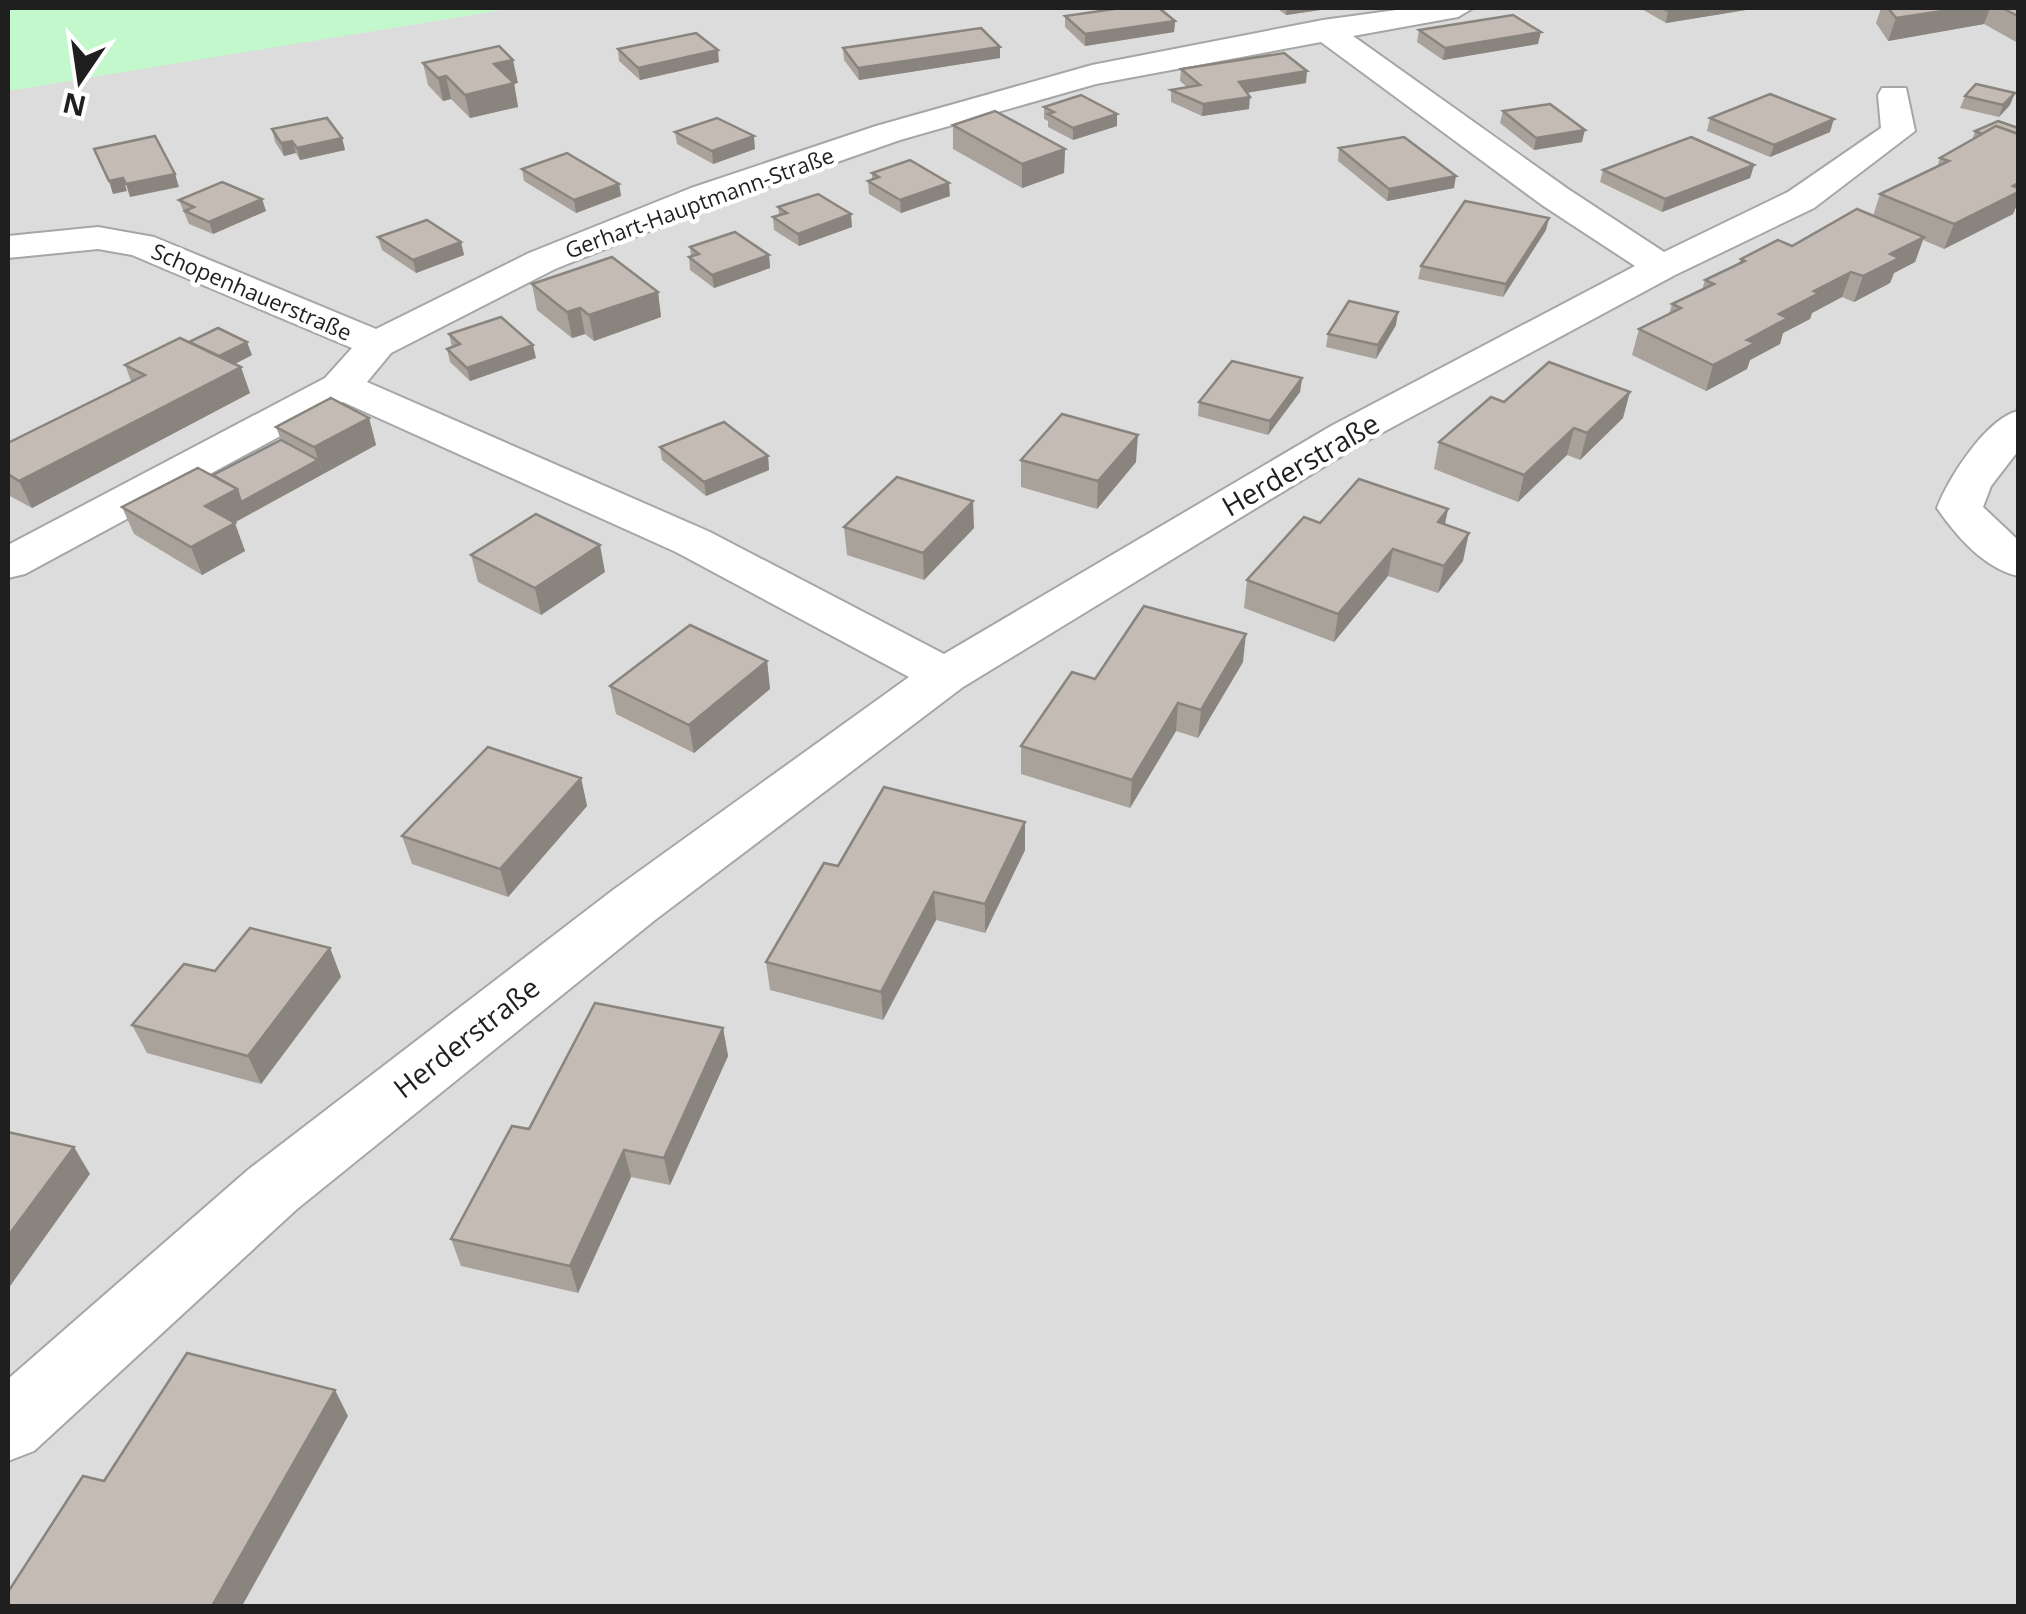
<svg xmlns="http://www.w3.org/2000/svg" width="2026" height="1614" font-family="'Open Sans',sans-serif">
<rect width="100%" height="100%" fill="#efede5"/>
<!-- residential -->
<rect fill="#dddcdc" x="8" y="8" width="2010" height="1598"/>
<!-- park -->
<polygon fill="#c3f8cc" points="8,8 514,8 8,91"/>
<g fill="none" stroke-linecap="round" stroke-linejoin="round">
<!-- street casing -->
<g stroke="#a6a6a6" stroke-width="4">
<g id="street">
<path d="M1411,8H1473L1458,17L1353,36L1568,189L1664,252L1788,192L1881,128L1878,95L1882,88H1906L1915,131L1814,208L1675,275L1361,444L963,687L655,920L297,1209L34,1451L8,1461V1379L249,1169L613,890L909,677L676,552L343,402L25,574L8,578V545L325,378L352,348L132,255L98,249L8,258V236L98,227L154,237L376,329L529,253L691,188L876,126L1092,65L1323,20ZM1321,42L1542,205L1635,266L1331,426L944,654L710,532L367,382L391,353L555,269L717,204L900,140L1096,84Z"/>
<path d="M2018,411V451L1991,486L1983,507L2018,540V576C1984,568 1957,537 1937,508C1949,477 1986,419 2018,411Z"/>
</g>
</g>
<!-- street -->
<use href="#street" fill="#fff" fill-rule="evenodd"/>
</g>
<!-- wall -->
<g fill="#a9a29b">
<polygon points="1276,8 1334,8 1286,15"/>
<polygon points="1640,8 1758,8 1666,23"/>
<polygon points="1881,8 2018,8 2018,43 1984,24 1888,41 1876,23"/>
<polygon points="1065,16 1175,21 1174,32 1085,46 1065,27"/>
<polygon points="1419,30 1538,44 1443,60 1417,42"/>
<polygon points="843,48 1000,58 859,80 844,60"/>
<polygon points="618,49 719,62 640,80 619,61"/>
<polygon points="423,63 518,83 514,83 518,107 470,118 451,99 443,101 428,85"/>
<polygon points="1181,69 1306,83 1247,93 1249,109 1202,116 1171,102 1171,90 1188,88 1180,81"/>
<polygon points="1965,96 2010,105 1999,117 1960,108"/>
<polygon points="1044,107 1117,114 1117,126 1073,140 1048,127 1048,121 1044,119"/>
<polygon points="1503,111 1582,142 1534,150 1500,123"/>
<polygon points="1710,118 1830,132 1770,157 1707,131"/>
<polygon points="953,125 1065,149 1064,173 1022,188 953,149"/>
<polygon points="2018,128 2018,202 2013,214 1944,249 1923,240 1915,262 1894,273 1890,283 1854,302 1842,297 1812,313 1810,319 1783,333 1780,344 1750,360 1747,369 1706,391 1632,355 1639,329 1669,314 1672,304 1702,290 1705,280 1739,263 1741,259 1792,246 1873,216 1880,194 1937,167 1940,158 1972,140 1975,131"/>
<polygon points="272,129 342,138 345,150 300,160 296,153 284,156 275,142"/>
<polygon points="675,132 755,149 713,164 677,144"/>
<polygon points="1339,148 1454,188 1387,201 1338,161"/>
<polygon points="1754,165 1750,178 1662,212 1600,182 1603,170"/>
<polygon points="522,169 619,184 621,196 576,213 524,181"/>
<polygon points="872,173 950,196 901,213 869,194 868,181 872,180"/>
<polygon points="262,199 266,211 213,234 189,224 179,200"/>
<polygon points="778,207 852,227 799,246 774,230 773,217 779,215"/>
<polygon points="1546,230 1503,297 1418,279 1421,266"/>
<polygon points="378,237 461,242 464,255 416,273 382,250"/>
<polygon points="690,247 769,255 770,268 714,288 690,270 689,257 691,257"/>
<polygon points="532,284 658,292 661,317 594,341 585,334 572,338 537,310"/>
<polygon points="1396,325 1376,359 1326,347 1328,334"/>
<polygon points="449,334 536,358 470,381 450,362 447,349 452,347"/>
<polygon points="189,342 252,355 235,364 250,393 32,508 8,495 8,443 131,381 125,365"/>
<polygon points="1302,378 1300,392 1268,435 1198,416 1199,402"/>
<polygon points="1504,402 1623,418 1580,460 1567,455 1518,502 1434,469 1439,442"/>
<polygon points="369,418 376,445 234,523 245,551 202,575 134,534 122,507 213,475 281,440 276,427"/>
<polygon points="660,447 768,456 769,470 706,496 662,460"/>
<polygon points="1021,460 1136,462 1097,509 1021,487"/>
<polygon points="1448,509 1445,525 1463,561 1438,593 1388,576 1334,642 1244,608 1247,580 1320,523"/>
<polygon points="844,527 974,528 924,580 847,555"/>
<polygon points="471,555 605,572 541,615 478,582"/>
<polygon points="767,661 770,689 694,753 616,714 610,686"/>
<polygon points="1243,662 1198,738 1176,731 1130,808 1021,774 1021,746 1095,679"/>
<polygon points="581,778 587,806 508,897 412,864 402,836"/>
<polygon points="1025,850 985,933 936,920 883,1020 770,990 766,962 838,866"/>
<polygon points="330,948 341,977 261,1084 147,1053 132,1025 215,971"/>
<polygon points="723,1028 728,1056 670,1185 631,1177 578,1293 461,1266 451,1239 529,1129"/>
</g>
<!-- shaded-wall -->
<g fill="#89847e">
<polygon points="1287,8 1334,8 1286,15"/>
<polygon points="1691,8 1758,8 1666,23 1668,11"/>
<polygon points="1962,8 1990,8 1984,24 1888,41 1896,18"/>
<polygon points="1175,21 1174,32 1085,46 1085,34"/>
<polygon points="1541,32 1538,44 1443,60 1445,48"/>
<polygon points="1000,47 1000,58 859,80 858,68"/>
<polygon points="718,50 719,62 640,80 638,68"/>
<polygon points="513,60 518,83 514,83 518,107 470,118 465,95 494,64"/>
<polygon points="1307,71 1306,83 1238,94 1239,82"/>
<polygon points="446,76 451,99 443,101 438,78"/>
<polygon points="2015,93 2010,105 1999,117 2003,105"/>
<polygon points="1250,97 1249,109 1202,116 1203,104"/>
<polygon points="1117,114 1117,126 1073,140 1073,128"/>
<polygon points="1834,119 1830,132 1770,157 1774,145"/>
<polygon points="1585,130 1582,142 1534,150 1536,138"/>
<polygon points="754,136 755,149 713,164 712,151"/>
<polygon points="342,138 345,150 300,160 297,148"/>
<polygon points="292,141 296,153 284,156 281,143"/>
<polygon points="1065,149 1064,173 1022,188 1022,164"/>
<polygon points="1754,165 1750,178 1662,212 1665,199"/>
<polygon points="175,174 179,187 130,197 126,184"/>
<polygon points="1456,176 1454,188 1387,201 1389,189"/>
<polygon points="123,178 127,191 113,194 109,181"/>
<polygon points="949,183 950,196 901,213 900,200"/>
<polygon points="2018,183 2018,202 2013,214 1944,249 1954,224"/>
<polygon points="619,184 621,196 576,213 574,200"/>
<polygon points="262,199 266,211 213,234 209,222"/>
<polygon points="851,214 852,227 799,246 798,234"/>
<polygon points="1549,218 1546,230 1503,297 1506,284"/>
<polygon points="1924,237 1915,262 1894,273 1890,283 1854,302 1863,276 1890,254"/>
<polygon points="461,242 464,255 416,273 413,260"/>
<polygon points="769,255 770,268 714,288 712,275"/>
<polygon points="1851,272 1842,297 1812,313 1810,319 1783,333 1780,344 1750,360 1747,369 1706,391 1713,365 1779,314 1814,291"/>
<polygon points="658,292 661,317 594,341 589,315"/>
<polygon points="580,308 585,334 572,338 567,312"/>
<polygon points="1398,312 1396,325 1376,359 1378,345"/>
<polygon points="247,342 252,355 213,375 208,361"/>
<polygon points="533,345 536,358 470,381 467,368"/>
<polygon points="241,367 250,393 32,508 19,481"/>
<polygon points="1302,378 1300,392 1268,435 1270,421"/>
<polygon points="1630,392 1623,418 1580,460 1587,433"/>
<polygon points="369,418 376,445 323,474 314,447"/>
<polygon points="1574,428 1567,455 1518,502 1524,475"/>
<polygon points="1138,435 1136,462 1097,509 1098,481"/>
<polygon points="768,456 769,470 706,496 704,482"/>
<polygon points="318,460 323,474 215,533 205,506 237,489"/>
<polygon points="973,501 974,528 924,580 923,553"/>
<polygon points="1448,509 1442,536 1438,522"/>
<polygon points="235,523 245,551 202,575 191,547"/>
<polygon points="1469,533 1463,561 1438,593 1444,566"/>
<polygon points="600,545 605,572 541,615 535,588"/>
<polygon points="1393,549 1388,576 1334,642 1338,614"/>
<polygon points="1246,634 1243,662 1198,738 1201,710"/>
<polygon points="767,661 770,689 694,753 689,725"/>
<polygon points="1178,703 1176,731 1130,808 1132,780"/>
<polygon points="581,778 587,806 508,897 500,869"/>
<polygon points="1025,822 1025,850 985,933 985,904"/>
<polygon points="934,892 936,920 883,1020 881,992"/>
<polygon points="330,948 341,977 261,1084 248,1056"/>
<polygon points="723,1028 728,1056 670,1185 664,1158"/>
<polygon points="74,1147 90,1174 8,1289 8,1236"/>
<polygon points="624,1150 631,1177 578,1293 570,1266"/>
<polygon points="335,1390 348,1416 242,1606 212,1606"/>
</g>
<!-- building -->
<g fill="#c4bcb4" stroke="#89847e" stroke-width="2.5">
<polygon points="1121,8 1159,8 1175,21 1085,34 1065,16"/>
<polygon points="1662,8 1691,8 1668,11"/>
<polygon points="1888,8 1962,8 1896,18"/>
<polygon points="2002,8 2018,8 2018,16"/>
<polygon points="1513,15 1541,32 1445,48 1419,30"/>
<polygon points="981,28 1000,47 858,68 843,48"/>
<polygon points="696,33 718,50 638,68 618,49"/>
<polygon points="499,46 513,60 494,64 514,83 465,95 446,76 438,78 423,63"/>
<polygon points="1284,53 1307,71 1239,82 1250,97 1203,104 1171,90 1200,85 1181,69"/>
<polygon points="1976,84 2015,93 2003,105 1965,96"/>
<polygon points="1770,94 1834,119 1774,145 1710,118"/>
<polygon points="1081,95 1117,114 1073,128 1048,114 1054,112 1044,107"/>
<polygon points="1550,104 1585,130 1536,138 1503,111"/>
<polygon points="995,111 1065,149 1022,164 953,125"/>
<polygon points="327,118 342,138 297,148 292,141 281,143 272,129"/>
<polygon points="717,118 754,136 712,151 675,132"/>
<polygon points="1998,121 2018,128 2018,134 1996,126 1982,134 1975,131"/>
<polygon points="1996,126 2018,134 2018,183 2013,186 2018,188 2018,192 1954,224 1880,194 1949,161 1940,158"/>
<polygon points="155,136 175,174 126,184 123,178 109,181 94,149"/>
<polygon points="1404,137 1456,176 1389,189 1339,148"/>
<polygon points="1691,137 1754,165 1665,199 1603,170"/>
<polygon points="567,153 619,184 574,200 522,169"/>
<polygon points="910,160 949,183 900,200 868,181 879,177 872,173"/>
<polygon points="222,182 262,199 209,222 185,211 194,207 179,200"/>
<polygon points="818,194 851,214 798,234 773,217 787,213 778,207"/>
<polygon points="1465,201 1549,218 1506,284 1421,266"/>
<polygon points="1857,209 1924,237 1890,254 1899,258 1863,276 1851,272 1814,291 1819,293 1779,314 1788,318 1747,340 1755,343 1713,365 1639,329 1681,308 1672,304 1714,284 1705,280 1745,261 1741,259 1778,240 1792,246"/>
<polygon points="427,220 461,242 413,260 378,237"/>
<polygon points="735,232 769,255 712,275 689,257 699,254 690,247"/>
<polygon points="612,257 658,292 589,315 580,308 567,312 532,284"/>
<polygon points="1349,301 1398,312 1378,345 1328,334"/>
<polygon points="501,317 533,345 467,368 447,349 460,344 449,334"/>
<polygon points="218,328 247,342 219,356 189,342"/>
<polygon points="180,338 241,367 19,481 8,474 8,443 145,375 125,365"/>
<polygon points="1232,361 1302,378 1270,421 1199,402"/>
<polygon points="1549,362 1630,392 1587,433 1574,428 1524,475 1439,442 1491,397 1504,402"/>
<polygon points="331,398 369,418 314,447 276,427"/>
<polygon points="1062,414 1138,435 1098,481 1021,460"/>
<polygon points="724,422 768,456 704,482 660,447"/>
<polygon points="281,440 318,460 241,502 237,489 213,475"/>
<polygon points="198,468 237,489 205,506 235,523 191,547 122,507"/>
<polygon points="897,477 973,501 923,553 844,527"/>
<polygon points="1359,479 1448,509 1438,522 1469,533 1444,566 1393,549 1338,614 1247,580 1304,517 1320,523"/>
<polygon points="536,514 600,545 535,588 471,555"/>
<polygon points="1144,606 1246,634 1201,710 1178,703 1132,780 1021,746 1072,672 1095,679"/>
<polygon points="690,625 767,661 689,725 610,686"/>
<polygon points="488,747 581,778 500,869 402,836"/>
<polygon points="884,787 1025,822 985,904 934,892 881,992 766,962 824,863 838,866"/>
<polygon points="250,928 330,948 248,1056 132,1025 184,964 215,971"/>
<polygon points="595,1003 723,1028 664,1158 624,1150 570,1266 451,1239 512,1126 529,1129"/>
<polygon points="8,1132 74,1147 8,1236"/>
<polygon points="187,1353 335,1390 212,1606 8,1606 8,1592 83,1476 104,1481"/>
</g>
<g text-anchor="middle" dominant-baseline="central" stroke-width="9" stroke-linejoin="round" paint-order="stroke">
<!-- far-street labels -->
<g font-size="22" fill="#1f1f1f" stroke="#fff">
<text transform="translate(699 202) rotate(-20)">Gerhart-Hauptmann-Straße</text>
<text transform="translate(252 291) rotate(23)">Schopenhauerstraße</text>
</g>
<!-- street labels -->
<g font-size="28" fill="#1f1f1f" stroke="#fff">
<text transform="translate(1300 464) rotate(-30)">Herderstraße</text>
<text transform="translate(466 1037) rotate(-38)">Herderstraße</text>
</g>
</g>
<!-- border -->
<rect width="2026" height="1614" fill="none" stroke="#1f1f1f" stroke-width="20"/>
<!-- north arrow -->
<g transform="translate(80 80) rotate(193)" stroke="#ffffff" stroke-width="8" paint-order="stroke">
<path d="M0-8L18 38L0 25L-18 38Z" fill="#1f1f1f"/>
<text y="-15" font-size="28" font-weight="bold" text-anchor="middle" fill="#1f1f1f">N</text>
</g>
</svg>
